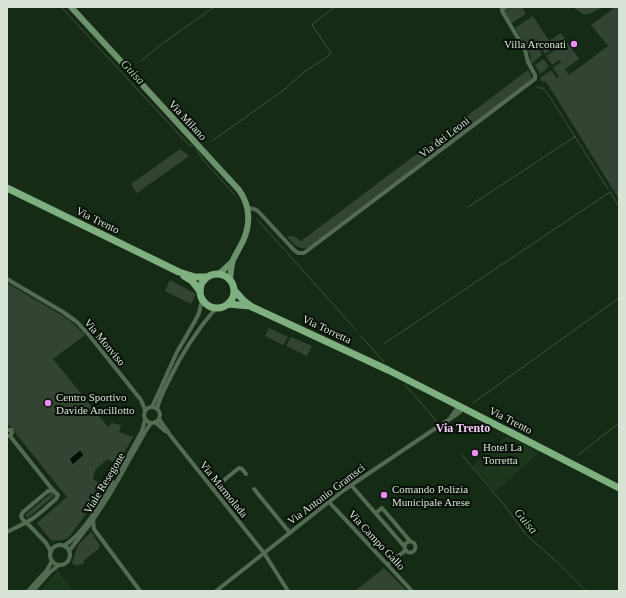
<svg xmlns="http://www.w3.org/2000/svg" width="626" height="598" font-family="'Times New Roman',serif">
<rect width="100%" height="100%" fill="#162b16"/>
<!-- built -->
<g fill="#1c361d">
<polygon points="507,436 540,452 496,492 472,466"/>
<polygon points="58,570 73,591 40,591 43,588"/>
</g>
<!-- green -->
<g fill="#334432">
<polygon points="508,7 522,7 526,14 512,23 511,22 504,11 504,9"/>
<path d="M574,7H602C590,14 584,19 574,7Z"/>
<polygon points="612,7 619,7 619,199 547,83 545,81 542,82 540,78 550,71 552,71 556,78 559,77 553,68 561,62 559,60 552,65 546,56 554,51 553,48 545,54 539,45 537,46 542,55 531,64 529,60 531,58 530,54 515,28 533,16 549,41 561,33 579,59 565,69 569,75 608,46 591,25 613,9"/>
<polygon points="544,59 549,67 540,74 535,65"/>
<path d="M528,70L533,79L308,248C298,250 293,243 287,237C293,234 296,238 301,241Z"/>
<polygon points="180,149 189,156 137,193 131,184"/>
<polygon points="170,280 196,294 191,304 165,291"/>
<path d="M7,283L63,316L74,324L85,335L53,359L108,427L112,423L121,425L119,432L133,437L117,465L108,459L96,469L93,476L94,477L93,479L105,486L91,507L70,536C65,541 58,541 51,540L37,523L67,497L9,425L7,426Z"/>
<polygon points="269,328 288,337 283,345 265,336"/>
<polygon points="291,337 312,346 307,356 286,346"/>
<polygon points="50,492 53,492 55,495 29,517 27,518 25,515 50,494"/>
<path d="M91,532L95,536L94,537L100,545L99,546L100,548L83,561L84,564L82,565L81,564C77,566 75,566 72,563L78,545Z"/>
<polygon points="384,568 407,591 356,590"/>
</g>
<!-- water -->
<polygon fill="#010f02" stroke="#414f41" points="80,450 84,455 73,465 69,459"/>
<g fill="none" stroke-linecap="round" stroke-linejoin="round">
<!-- stream -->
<g stroke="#414f41" stroke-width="1">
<polyline points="61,7 189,145 193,146"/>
<polyline points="141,61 159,46 214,7"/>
<polyline points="537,87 539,88 543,88 550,97 608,189"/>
<polyline points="212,141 285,89 304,72 327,57 331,53 312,25 315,22 335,7"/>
<polyline points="196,149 204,161 235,195"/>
<polyline points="610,191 619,207"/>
<polyline points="468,207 576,136"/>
<polyline points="257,219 356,330"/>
<polyline points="361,336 384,362"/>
<polyline points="385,343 610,192"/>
<polyline points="405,385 430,413 437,423"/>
<polyline points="473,403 619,298"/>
<polyline points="461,454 505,506 527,536 554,559 586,591"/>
<polyline points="578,455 619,423"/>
</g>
<!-- street -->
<g stroke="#536a53" stroke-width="4">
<polyline points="248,208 254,209 258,211 293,249 298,253 304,253 535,79 535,75 528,62 525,50 502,11 502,9 505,7"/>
<polyline points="7,279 63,312 77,322 89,335 141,400 145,410"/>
<circle cx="152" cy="415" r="8"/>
<polyline points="152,407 177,352 195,321 199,313 202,300"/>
<path d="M157,409C159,399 164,390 169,380C182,353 196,331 216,308"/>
<polyline points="451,417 456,410 461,407"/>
<polyline points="159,419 170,435 264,553 288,591"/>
<polyline points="155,422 165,431"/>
<polyline points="7,430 11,430 12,433 10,436 7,436"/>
<polyline points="10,436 52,489"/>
<polyline points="118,475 142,431 145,420"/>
<polyline points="351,485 404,546"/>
<polyline points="213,489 239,468 242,469 246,474"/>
<polyline points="254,489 290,533"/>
<polyline points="329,502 412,591"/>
<polyline points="376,513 382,508 410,541"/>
<polyline points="93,520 94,529 140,591"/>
<path d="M7,532C15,528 24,524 32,519C41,513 49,505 56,499L58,495L53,490L48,491L23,512L21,516C22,520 25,522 28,524L46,543L51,552"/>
<circle cx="410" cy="547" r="5.5"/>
<circle cx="60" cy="555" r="10"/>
<path d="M64,546C84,533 101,503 113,482"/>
<polyline points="69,551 93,520 110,494 145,432 151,423"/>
<polyline points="388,564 406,550"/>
<polyline points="28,591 47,570 52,561"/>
<polyline points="33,591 50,572 59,565"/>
<polyline points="216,591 344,490 430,432 456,415 460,412 461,407"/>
</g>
<!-- secondary -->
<g stroke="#6c926c" stroke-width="6">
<path d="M71,7L239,190C250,205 251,224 243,241C240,247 236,254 233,260C231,266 231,273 230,279"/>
<polyline points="219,274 232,262"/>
</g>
<!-- primary -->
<g stroke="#7fb07f" stroke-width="7">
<polyline points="7,188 179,272 195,277 206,277"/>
<circle cx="217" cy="291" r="17"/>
<polyline points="184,276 192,281 200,291"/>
<polyline points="235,291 244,301 252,307 388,370 465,409 619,488"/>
<polyline points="228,304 250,306"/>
</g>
</g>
<!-- markers -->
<g fill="#ef8bf7" stroke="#081108" stroke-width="1.5">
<circle cx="574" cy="44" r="4"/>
<circle cx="48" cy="403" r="4"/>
<circle cx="475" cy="453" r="4"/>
<circle cx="384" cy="495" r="4"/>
</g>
<g text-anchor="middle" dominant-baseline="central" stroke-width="4" stroke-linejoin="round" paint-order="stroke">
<!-- poi labels -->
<g font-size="11" fill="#d6e3d5" stroke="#081108" text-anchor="start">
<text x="566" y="44" text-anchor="end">Villa Arconati</text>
<text x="56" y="397">Centro Sportivo<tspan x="56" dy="13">Davide Ancillotto</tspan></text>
<text x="483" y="447">Hotel La<tspan x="483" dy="13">Torretta</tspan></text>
<text x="392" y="489">Comando Polizia<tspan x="392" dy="13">Municipale Arese</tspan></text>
</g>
<!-- street labels -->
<g font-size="11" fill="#d6e3d5" stroke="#081108">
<text transform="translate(188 120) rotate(47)">Via Milano</text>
<text transform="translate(444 137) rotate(-37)">Via dei Leoni</text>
<text transform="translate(98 220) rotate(26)">Via Trento</text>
<text transform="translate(327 329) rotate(25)">Via Torretta</text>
<text transform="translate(105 342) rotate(50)">Via Monviso</text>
<text transform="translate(511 420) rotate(27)">Via Trento</text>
<text transform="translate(104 483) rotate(-59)">Viale Resegone</text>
<text transform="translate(224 489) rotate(51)">Via Marmolada</text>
<text transform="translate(326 494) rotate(-37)">Via Antonio Gramsci</text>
<text transform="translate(377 540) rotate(47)">Via Campo Gallo</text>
</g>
<!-- water labels -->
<g font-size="12" font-style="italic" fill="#abd4aa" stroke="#081108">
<text transform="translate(133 72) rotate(47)">Guisa</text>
<text transform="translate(526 521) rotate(50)">Guisa</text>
</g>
<!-- neighbourhood labels -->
<g font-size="12" font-weight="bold" fill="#f8cbfa" stroke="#081108">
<text x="463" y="428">Via Trento</text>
</g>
</g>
<!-- border -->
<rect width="626" height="598" fill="none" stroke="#d6e3d5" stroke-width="16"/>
</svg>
